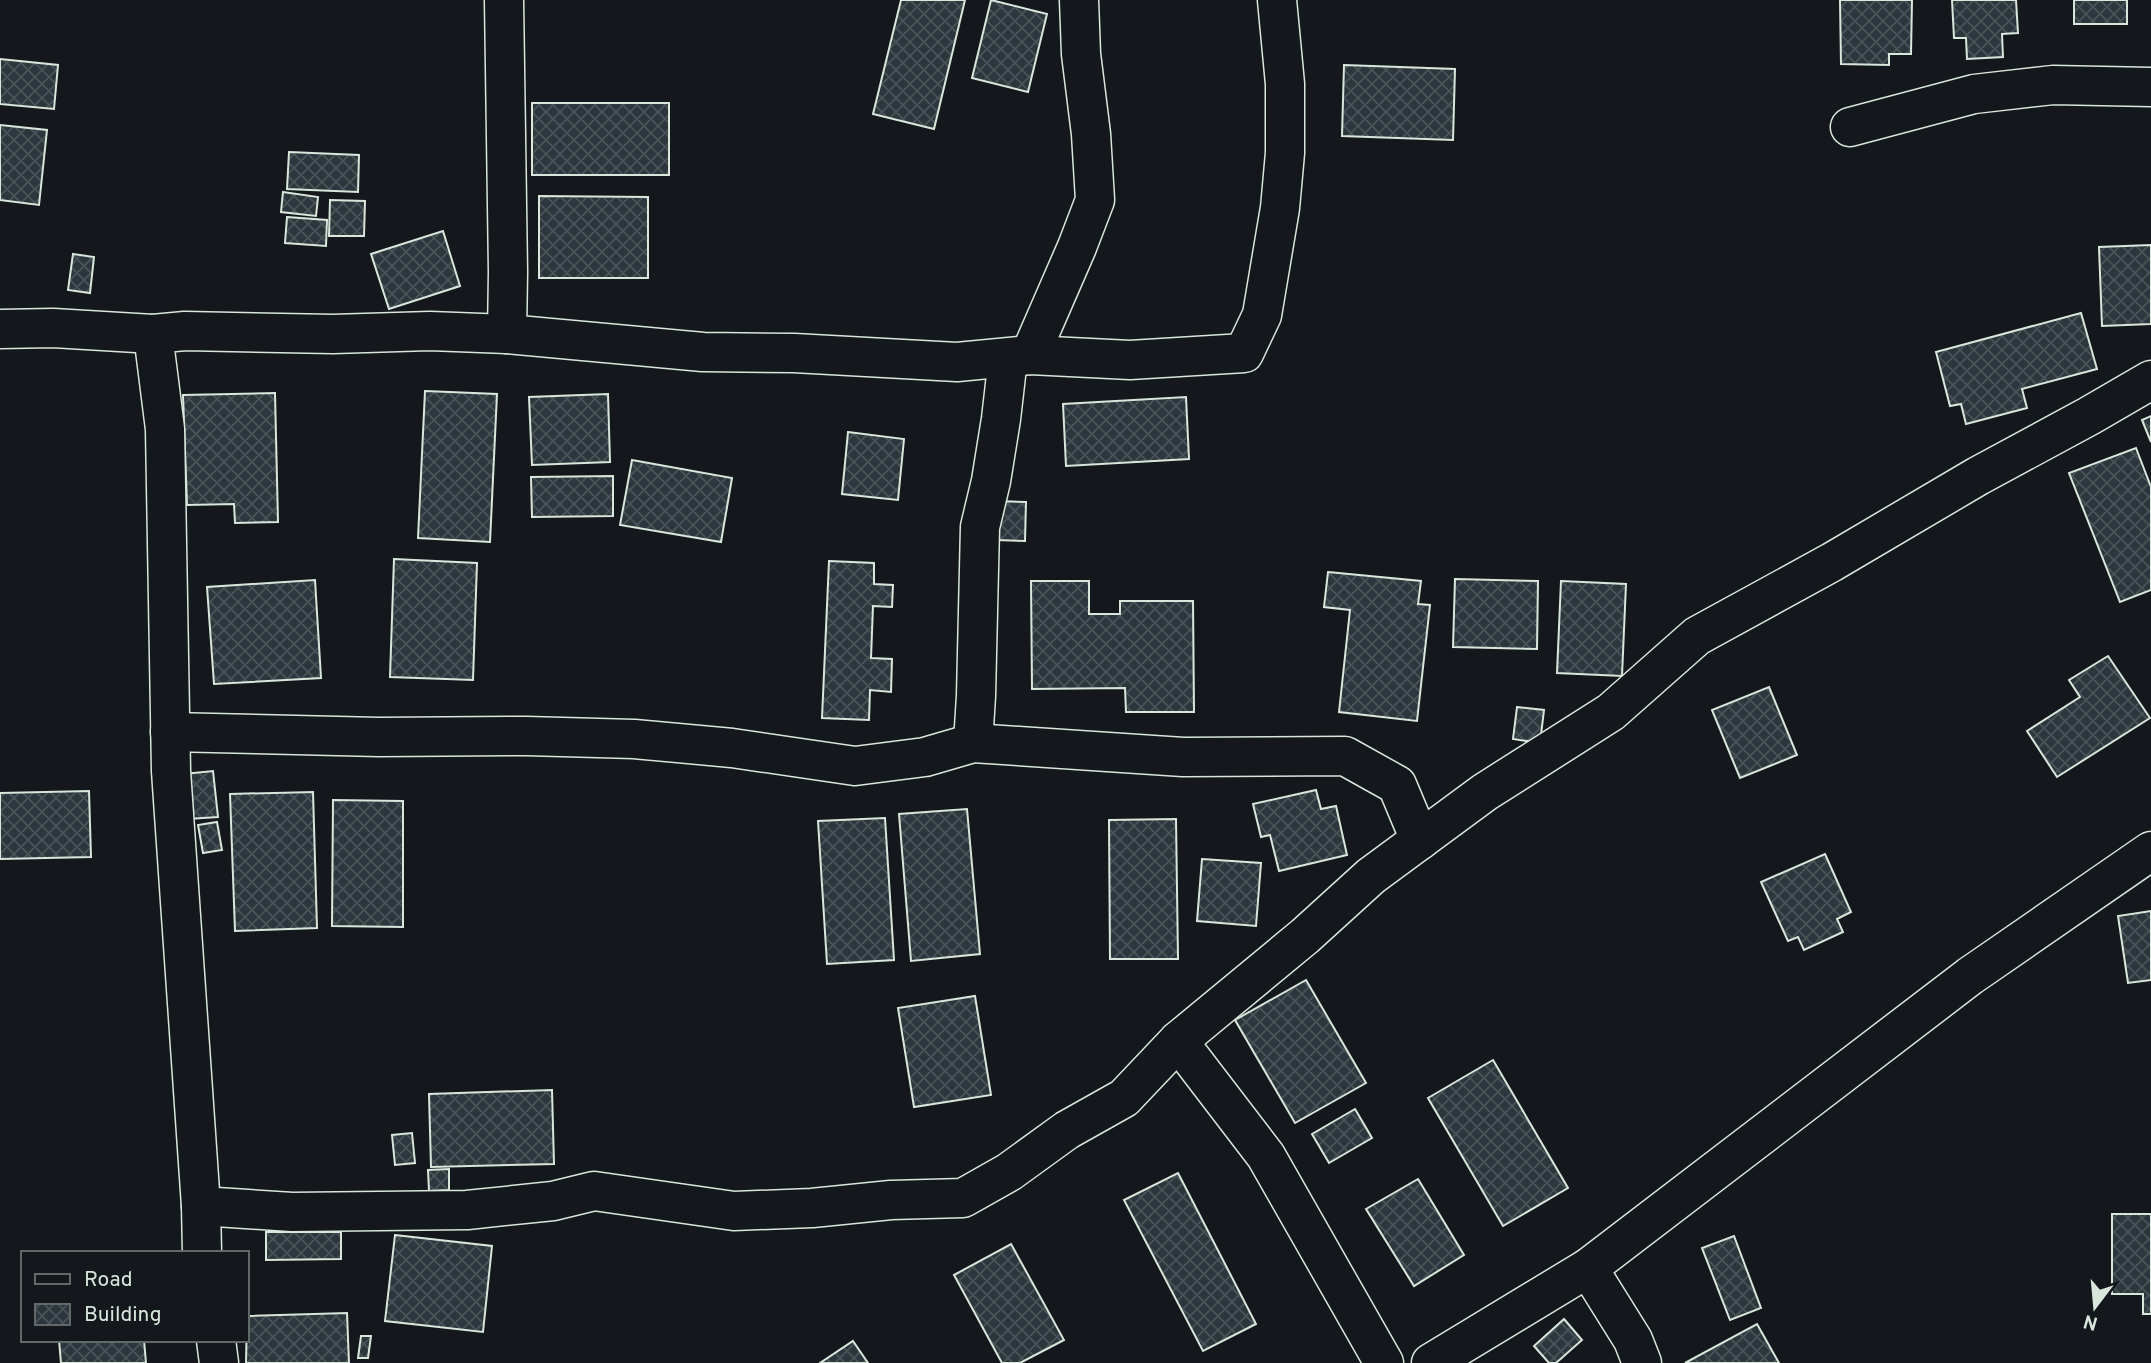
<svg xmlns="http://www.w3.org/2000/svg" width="2151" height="1363" font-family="Overpass,sans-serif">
<defs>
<pattern id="building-cross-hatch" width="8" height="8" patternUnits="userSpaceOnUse" patternTransform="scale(1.75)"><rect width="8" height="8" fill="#2c363c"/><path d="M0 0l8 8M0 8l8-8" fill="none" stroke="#4a5358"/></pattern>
</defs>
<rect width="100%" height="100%" fill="#14181c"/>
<!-- building -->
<g fill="url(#building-cross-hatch)" stroke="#d8e6dc" stroke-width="2">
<polygon points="901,0 965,0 934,129 873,114"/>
<polygon points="991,0 1047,14 1028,92 972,78"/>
<polygon points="1840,0 1912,0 1911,54 1889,54 1889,65 1841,64"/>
<polygon points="1952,0 2016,0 2018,33 2002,34 2003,57 1967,59 1966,38 1954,38"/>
<rect x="2074" y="0" width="53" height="24"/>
<polygon points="0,59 58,65 54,109 0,104"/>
<polygon points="1344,65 1455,69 1453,140 1342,136"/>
<rect x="532" y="103" width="137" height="72"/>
<polygon points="0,125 47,130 39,205 0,200"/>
<polygon points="289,152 359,155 358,192 287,189"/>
<polygon points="283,192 318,197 316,216 281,212"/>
<polygon points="539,196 648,197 648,278 539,278"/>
<polygon points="330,200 365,201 364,236 329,236"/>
<polygon points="287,217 327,220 326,246 285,243"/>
<polygon points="443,231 460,286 389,309 371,254"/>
<polygon points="2151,245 2151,324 2102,326 2099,247"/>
<polygon points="73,254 94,257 90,293 68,290"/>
<polygon points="2081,313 2097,369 2022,389 2027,408 1966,424 1961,404 1950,406 1936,352"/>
<polygon points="425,391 497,394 490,542 418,538"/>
<polygon points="275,393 278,522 235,523 234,504 187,505 183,395"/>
<polygon points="608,394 610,462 532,465 529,397"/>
<polygon points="1186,397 1189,459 1066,466 1063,404"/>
<polygon points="2151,416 2151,442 2142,420"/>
<polygon points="848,432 904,439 898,500 842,494"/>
<polygon points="2136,448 2151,487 2151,590 2120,602 2069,473"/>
<polygon points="632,460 732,478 721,542 620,525"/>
<polygon points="613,476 613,516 532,517 531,477"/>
<polygon points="997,501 1026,502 1025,541 997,540"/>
<polygon points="394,559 477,563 473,680 390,677"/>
<polygon points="829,561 874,563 874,584 893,585 892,607 873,606 871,658 892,659 891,692 870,690 869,720 822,718"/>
<polygon points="1328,572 1421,581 1418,604 1430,605 1417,721 1339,712 1350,610 1324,607"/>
<polygon points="1455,579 1538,581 1537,649 1453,647"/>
<polygon points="315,580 321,678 214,684 207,587"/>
<polygon points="1031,581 1089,581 1089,614 1120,614 1120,601 1193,601 1194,712 1126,712 1125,688 1032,689"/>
<polygon points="1561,581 1626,584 1622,676 1557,673"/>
<polygon points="2108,656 2150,718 2057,777 2027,731 2080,697 2069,680"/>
<polygon points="1769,687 1797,755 1740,778 1712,710"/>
<polygon points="1517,707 1544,710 1540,743 1513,739"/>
<polygon points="213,771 218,817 188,819 184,774"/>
<polygon points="1316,790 1321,809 1336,806 1347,855 1279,871 1270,835 1261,837 1253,804"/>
<polygon points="89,791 91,857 0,859 0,793"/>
<polygon points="313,792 317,928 235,931 230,794"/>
<polygon points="333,800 403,801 403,927 332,926"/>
<polygon points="967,809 980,954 911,961 899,814"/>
<polygon points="885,818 894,960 827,964 818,821"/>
<polygon points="1176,819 1178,959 1110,959 1109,820"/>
<polygon points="217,822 222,850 203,853 198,825"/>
<polygon points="1825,854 1851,912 1837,919 1843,932 1804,950 1798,937 1788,941 1761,882"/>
<polygon points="1202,859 1261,863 1256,926 1197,921"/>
<polygon points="2151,911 2151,980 2128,983 2118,916"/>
<polygon points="1306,980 1366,1083 1295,1123 1235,1020"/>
<polygon points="975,996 991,1095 914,1107 898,1008"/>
<polygon points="1493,1060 1568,1188 1503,1226 1428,1098"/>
<polygon points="552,1090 554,1164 431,1167 429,1094"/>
<polygon points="1355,1109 1372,1138 1329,1163 1312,1134"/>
<polygon points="412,1133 415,1163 395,1165 392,1135"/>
<polygon points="449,1169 449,1190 429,1191 428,1170"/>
<polygon points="1178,1173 1256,1324 1203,1351 1124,1200"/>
<polygon points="1418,1179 1464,1255 1414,1286 1366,1209"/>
<polygon points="2112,1214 2151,1214 2151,1314 2143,1314 2143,1294 2112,1294"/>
<polygon points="266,1232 341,1232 341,1259 266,1260"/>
<polygon points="395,1235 492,1246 483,1332 385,1321"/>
<polygon points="1734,1236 1761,1308 1730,1320 1702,1248"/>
<polygon points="1011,1244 1064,1340 1020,1363 1002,1363 954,1275"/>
<polygon points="347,1313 349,1363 246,1363 247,1316"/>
<polygon points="1564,1319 1582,1340 1556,1363 1549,1363 1534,1346"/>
<polygon points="1757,1324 1779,1363 1685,1363"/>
<polygon points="361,1336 371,1336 368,1358 358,1358"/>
<polygon points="59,1340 144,1340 146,1363 61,1363"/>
<polygon points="853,1341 868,1363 820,1363"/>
</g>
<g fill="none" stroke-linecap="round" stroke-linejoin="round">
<!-- minor casing -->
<g stroke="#d8e6dc" stroke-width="41">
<g id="minor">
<polyline points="504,0 508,272 507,334 430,331 333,334 185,331 153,334 165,429 171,771 201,1206 292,1212 467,1210 553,1201 594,1191 734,1211 812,1208 891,1200 963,1198 1009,1172 1067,1130 1124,1098 1178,1041 1305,936 1371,876 1485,792 1611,712 1697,636 1832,562 1978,476 2089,416 2151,380"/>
<polyline points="1850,127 1974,94 2053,85 2151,87"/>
<polyline points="0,329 53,328 153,334"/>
<polyline points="507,334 703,352 794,353 957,362 1030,355 1130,360 1244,353 1262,315 1280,208 1285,153 1285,84 1277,0"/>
<polyline points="1030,355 1077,247 1095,200 1091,134 1081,54 1079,0"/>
<polyline points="170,732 379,737 526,736 634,739 732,748 855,766 925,757 973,743 1183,757 1345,756 1397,785 1420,840"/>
<polyline points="973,743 976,696 980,527 991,481 1001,419 1008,358"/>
<polyline points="1178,1041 1266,1156 1384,1363"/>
<polyline points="201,1206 202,1253"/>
<polyline points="1588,1268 1633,1340 1642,1363"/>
<polyline points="216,1340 219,1363"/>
<polyline points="1431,1363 1588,1268 1970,976 2151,851"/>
</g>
</g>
<!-- minor -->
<use href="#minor" stroke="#14181c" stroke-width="38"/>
</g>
<!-- legend -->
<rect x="21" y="1251" width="228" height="91" fill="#14181c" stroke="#626a69" stroke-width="2"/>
<rect x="35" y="1274" width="35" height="10" fill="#14181c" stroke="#626a69" stroke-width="2"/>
<text x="84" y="1286" font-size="21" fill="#d8e6dc">Road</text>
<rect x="35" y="1304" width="35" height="21" fill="url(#building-cross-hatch)" stroke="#626a69" stroke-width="2"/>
<text x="84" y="1321" font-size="21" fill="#d8e6dc">Building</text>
<!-- north arrow -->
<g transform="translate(2095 1307) rotate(196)" stroke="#14181c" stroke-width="5" paint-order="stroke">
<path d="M0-5L12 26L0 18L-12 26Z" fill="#d8e6dc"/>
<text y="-10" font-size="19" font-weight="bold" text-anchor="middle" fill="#d8e6dc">N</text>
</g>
</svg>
